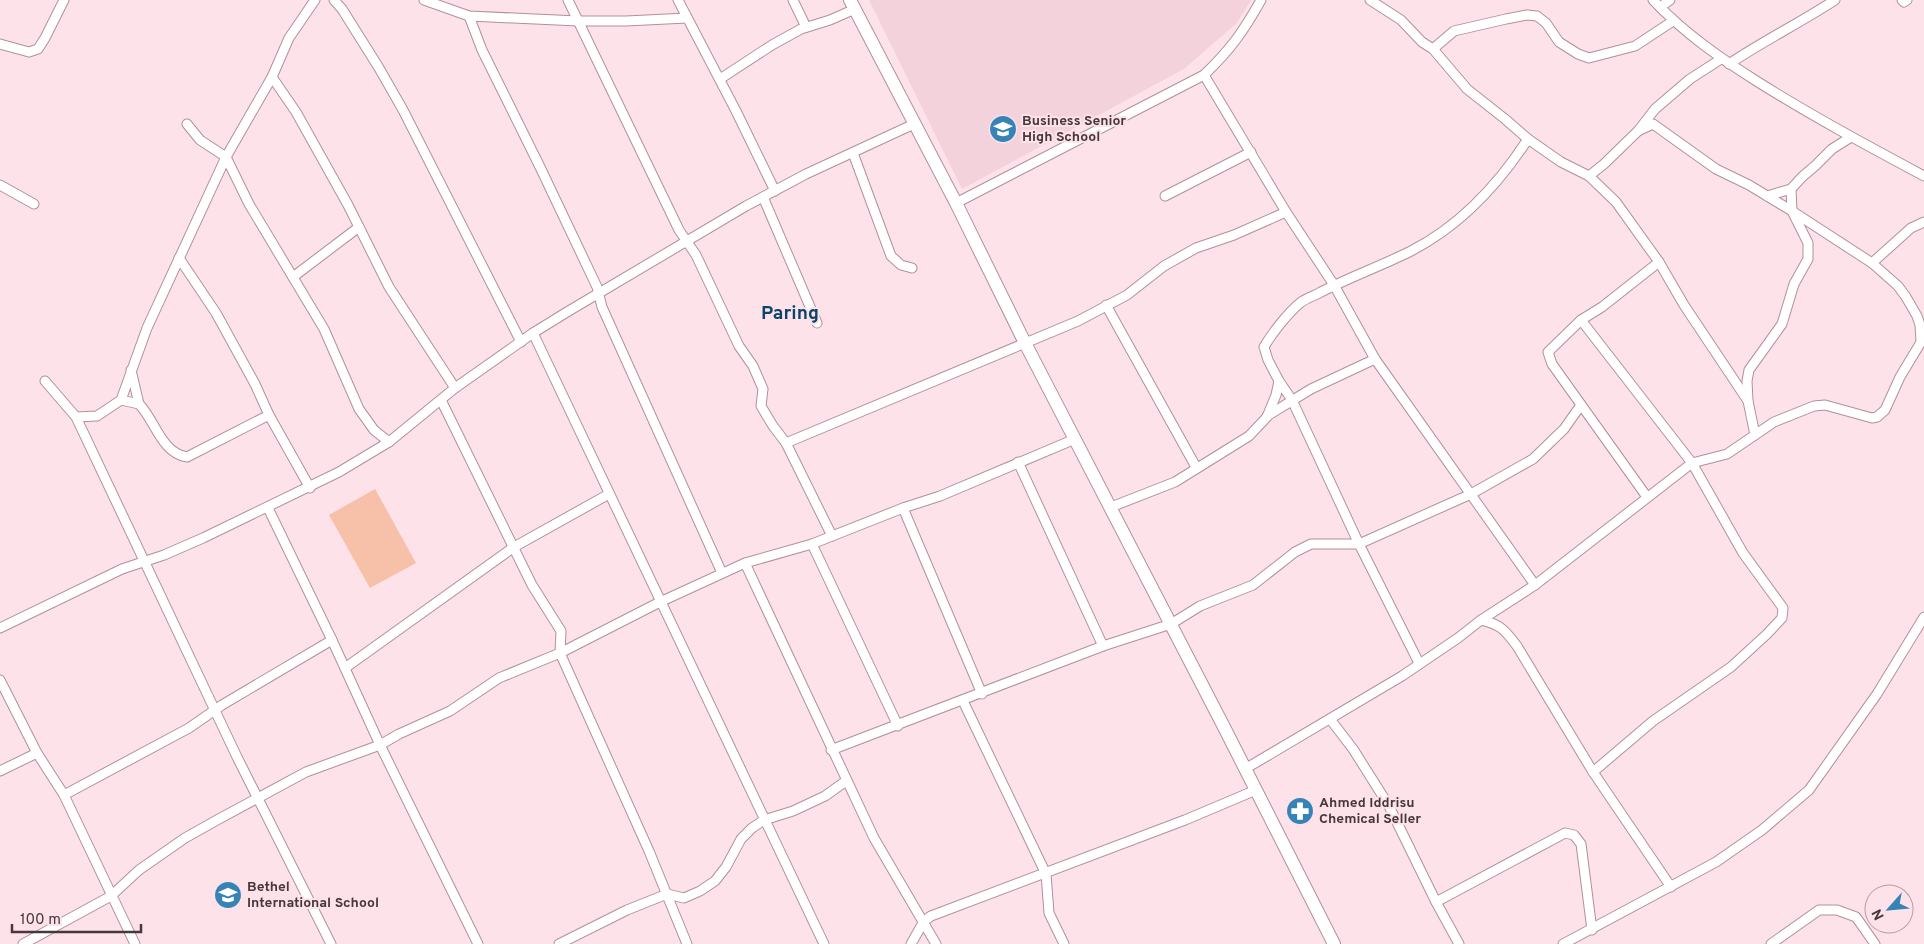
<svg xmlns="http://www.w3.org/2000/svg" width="1924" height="944" font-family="Overpass,sans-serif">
<rect width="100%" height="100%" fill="#fee2ea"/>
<!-- built -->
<polygon fill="#f3d2db" points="869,0 1251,0 1237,23 1184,69 962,189"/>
<!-- green -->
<polygon fill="#f6c0a9" points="375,489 416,563 370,588 329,515"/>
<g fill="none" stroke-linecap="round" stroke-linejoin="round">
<!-- street casing -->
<g stroke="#b1909a" stroke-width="11">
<g id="street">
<polyline points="334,0 342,9 379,68 403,110 521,342"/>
<polyline points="424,0 469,16 578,21 626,21 687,18"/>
<polyline points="568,0 679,230 696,255 739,346 753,366 763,389 761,406 773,426 786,443 832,536"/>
<polyline points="678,0 736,111 775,191"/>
<polyline points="793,0 806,27"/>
<polyline points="1370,0 1401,20 1422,42 1433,49 1467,89 1505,119 1528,139 1561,162 1589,176 1616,202 1659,262 1684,305 1748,401 1755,435"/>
<path d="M1653,0C1684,33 1720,58 1758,82C1812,116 1868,146 1924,176"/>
<polyline points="1902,0 1904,2 1907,0"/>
<polyline points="1660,7 1670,0"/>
<polyline points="469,16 482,50 540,167 597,287 602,307 722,573"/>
<polyline points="0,44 29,52 38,49 45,38 64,0"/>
<polyline points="1433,49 1454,31 1506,19 1527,15 1537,16 1546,23 1559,42 1578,54 1589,58 1635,46 1673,21"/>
<path d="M1729,64C1763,41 1800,23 1835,0"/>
<polyline points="1204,75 1286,212 1334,285 1375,359 1535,585"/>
<polyline points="272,77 296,112 348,205 389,287 455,388"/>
<polyline points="720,79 772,45 801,29 830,20 855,9"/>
<polyline points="187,124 200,140 226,157 249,204 324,329 359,409 374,430 389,442"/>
<polyline points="853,153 891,256 901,265 912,268"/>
<polyline points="1589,176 1604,164 1638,131 1655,109 1690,79 1721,59"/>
<polyline points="0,185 34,204"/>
<polyline points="1165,196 1251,152"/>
<polyline points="1767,196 1791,189 1802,177 1816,165 1832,149 1851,137"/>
<polyline points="763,197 817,323"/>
<path d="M956,203L1204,75C1231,49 1243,32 1261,0"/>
<polyline points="179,258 216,313 255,384 269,415 310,488"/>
<polyline points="1872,263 1911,228 1924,222"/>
<polyline points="293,277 359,227"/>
<polyline points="1106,305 1196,467"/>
<polyline points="1581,320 1692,463 1743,553 1783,608 1782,618 1767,634 1731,667 1653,721 1593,772"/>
<polyline points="533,333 824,944"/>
<polyline points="131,370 139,404"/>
<polyline points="45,381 76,417 237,757 331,944"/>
<polyline points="1279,381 1292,400 1359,544 1419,663"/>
<path d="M121,400L139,404C155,420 161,453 187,457L269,415"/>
<polyline points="441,400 532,585 561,631 560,653 649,851 687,944"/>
<polyline points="1748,401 1747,381 1749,370 1782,324 1794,284 1808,259 1808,243 1792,211 1791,189"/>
<polyline points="1267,416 1311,389 1375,359"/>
<polyline points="76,417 97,416 121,400 147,328 226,157 272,77 289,38 315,0"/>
<polyline points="786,443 1078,321 1127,295 1164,266 1196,248 1234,235 1286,212"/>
<polyline points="1018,462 1103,646"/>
<polyline points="1647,497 1552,364 1548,352 1581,320 1602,307 1659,262"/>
<path d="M1111,507L1175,482L1249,436L1267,417L1276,395L1279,381L1268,360L1264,347C1272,333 1288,313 1300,303C1306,298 1314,296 1321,292C1350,277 1381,266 1411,251C1460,226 1498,185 1528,139"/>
<polyline points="268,508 332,640 380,745 478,944"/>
<polyline points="903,508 982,694"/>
<polyline points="812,544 898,726"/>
<polyline points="745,563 874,838 936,944"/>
<path d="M1481,620C1500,624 1505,630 1517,646L1593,772L1671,887"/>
<polyline points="0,628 122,569 164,555 203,538 339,472 389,442 455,388 533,333 567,312 746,206 806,174 914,124"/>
<polyline points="345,668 514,547 609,494"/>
<polyline points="0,680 37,753 64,795 135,944"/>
<polyline points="963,701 1046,874 1049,913 1064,944"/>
<polyline points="1330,719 1353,749 1389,806 1436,902 1459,944"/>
<polyline points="831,750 1103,646 1171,624 1200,606 1253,585 1295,552 1311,544 1359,544 1471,494 1533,459 1564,429 1581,405"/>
<polyline points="1245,769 1402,676 1458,638 1481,620 1535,585 1692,463 1727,454 1774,422 1814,406 1825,405 1872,418 1877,417 1885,410 1900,377 1921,342 1920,325 1917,316 1906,297 1898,286 1872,263 1792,211 1749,185 1716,169 1653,124 1638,131"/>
<polyline points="0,771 37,753"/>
<polyline points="64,795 189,728 222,705 332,640"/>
<polyline points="1436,902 1565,833 1574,835 1581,844 1592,930"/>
<polyline points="23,944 111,896 139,870 185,838 217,820 306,772 380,745 399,734 450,711 499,678 560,653 660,602 745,563 812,544 903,508 940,496 1075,439"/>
<polyline points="559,944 627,910 667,894 684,898 700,891 715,881 726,867 741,839 752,828 764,820 793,811 825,796 846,781"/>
<polyline points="911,944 924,921 931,916 1185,820 1256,790"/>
<polyline points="1563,944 1716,862 1762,830 1809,790 1877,694 1924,617"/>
<polyline points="1771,944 1819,910 1837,910 1856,917 1875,944"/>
</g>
</g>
<!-- secondary casing -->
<g stroke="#b1909a" stroke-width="14">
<polyline id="secondary" points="850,0 956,203 1025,343 1225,729 1334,944"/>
</g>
<!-- street -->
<use href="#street" stroke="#fff" stroke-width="9"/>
<!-- secondary -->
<use href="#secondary" stroke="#fff" stroke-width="12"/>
</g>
<!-- icons -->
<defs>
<g id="school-disc" transform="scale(1.4375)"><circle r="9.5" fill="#3684b6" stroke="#fee2ea"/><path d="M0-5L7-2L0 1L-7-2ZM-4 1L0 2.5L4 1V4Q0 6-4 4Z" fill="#fff"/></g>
<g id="pharmacy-disc" transform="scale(1.4375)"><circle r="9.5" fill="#3684b6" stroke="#fee2ea"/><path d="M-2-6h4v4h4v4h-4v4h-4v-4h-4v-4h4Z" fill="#fff"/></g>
</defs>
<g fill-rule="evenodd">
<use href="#school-disc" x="1003" y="129"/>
<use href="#pharmacy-disc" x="1300" y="811"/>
<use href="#school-disc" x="228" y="895"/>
</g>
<g text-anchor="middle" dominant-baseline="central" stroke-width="4" stroke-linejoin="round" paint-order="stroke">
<!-- poi labels -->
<g font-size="14" font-weight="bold" fill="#46383c" stroke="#fee2ea" text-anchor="start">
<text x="1022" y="121">Business Senior<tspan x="1022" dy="16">High School</tspan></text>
<text x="1319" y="803">Ahmed Iddrisu<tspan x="1319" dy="16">Chemical Seller</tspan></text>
<text x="247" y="887">Bethel<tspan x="247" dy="16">International School</tspan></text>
</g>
<!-- district labels -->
<g font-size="19" font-weight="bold" fill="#0b4567" stroke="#fee2ea">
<text x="790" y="314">Paring</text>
</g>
</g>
<!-- north arrow -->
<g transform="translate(1889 909) rotate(243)"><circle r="24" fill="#fee2ea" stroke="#b49ea4"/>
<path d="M0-4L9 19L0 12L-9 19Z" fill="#3684b6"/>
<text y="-8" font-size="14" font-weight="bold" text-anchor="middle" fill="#46383c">N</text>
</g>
<!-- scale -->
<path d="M12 924v8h129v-8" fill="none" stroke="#46383c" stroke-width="2.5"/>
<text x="20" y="924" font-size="15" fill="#46383c" stroke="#fee2ea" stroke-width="4" paint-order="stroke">100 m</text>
</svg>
